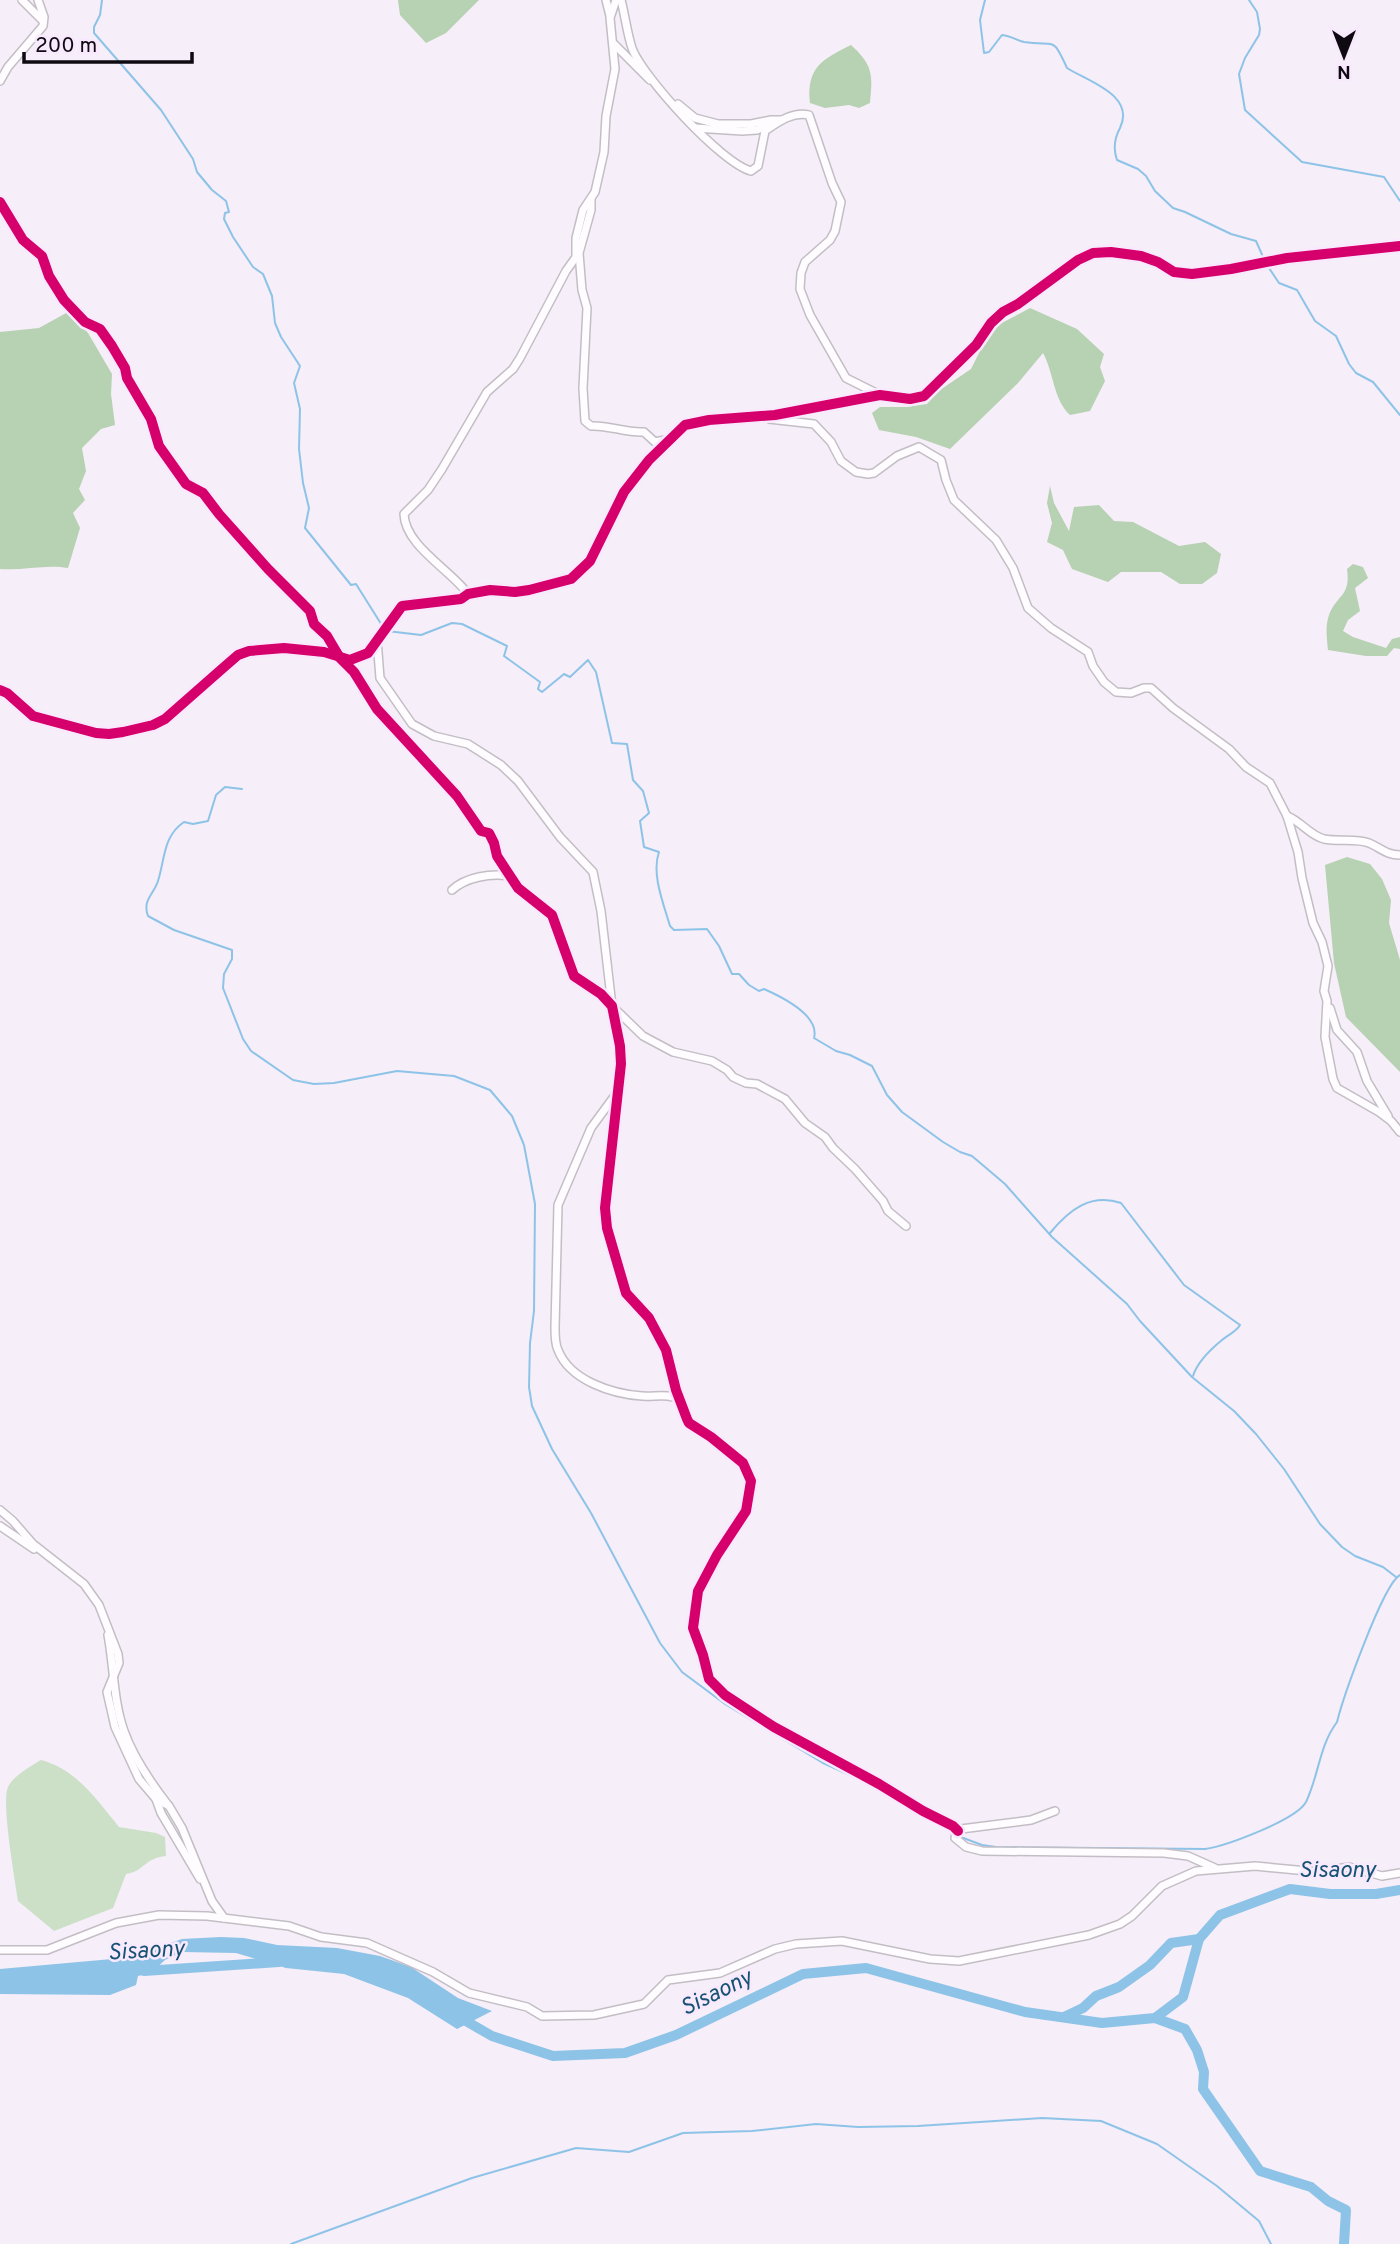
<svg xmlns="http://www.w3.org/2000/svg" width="1400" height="2244" font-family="Overpass,sans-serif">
<rect width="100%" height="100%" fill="#f6eef8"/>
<!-- green -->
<path fill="#cce0c8" d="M41,1760C76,1769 97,1800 119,1827L156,1833L165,1837L166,1856C144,1858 145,1871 126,1874L113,1908L54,1931L18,1901C15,1880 1,1802 8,1787C14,1775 30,1767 41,1760Z"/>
<!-- forest -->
<g fill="#b7d1b3">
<polygon points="398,0 479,0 446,33 426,43 400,15"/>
<path d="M851,45C873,65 873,75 870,103L859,108L849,105L825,108L810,103C806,67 823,59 851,45Z"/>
<path d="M1030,308L1077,329L1104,354L1100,367L1105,381L1090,411L1070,415C1053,399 1054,373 1043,353L1018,383L950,449L916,437L879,430L872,413L880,407H907L927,404L940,390L971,369L986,339L1000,324Z"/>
<path d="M68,312L88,333L112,374L111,394L115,425L101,429L82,448L86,471L79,489L85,500L73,513L80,528L68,568C45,564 23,571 0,569V332L39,328Z"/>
<polygon points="1050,486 1054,503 1069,531 1074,507 1099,505 1114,521 1133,522 1179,546 1205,542 1221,554 1217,573 1202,584 1180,584 1161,572 1121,572 1108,582 1072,569 1063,550 1047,542 1052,523 1047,503"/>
<path d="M1353,564L1363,567L1368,578L1355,588L1360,611L1348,620L1343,631L1353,637L1386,648L1392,639L1400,637V649L1394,648L1387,656H1366L1328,650C1327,639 1325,626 1329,615C1337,594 1351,597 1347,569Z"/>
<polygon points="1347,857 1370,864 1382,879 1391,900 1389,923 1400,960 1400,1072 1346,1017 1334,963 1325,865"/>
</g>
<!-- water -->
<polygon fill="#8ec3e8" points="221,1937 244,1938 277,1945 337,1948 380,1956 411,1967 458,1998 492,2011 457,2029 408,1998 344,1974 286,1968 236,1953 182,1952 165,1960 151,1973 138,1976 136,1985 110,1995 0,1994 0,1969 112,1959 137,1959 162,1946 182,1939"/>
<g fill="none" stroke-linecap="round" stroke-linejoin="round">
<!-- stream -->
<g stroke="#8ec3e8" stroke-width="2">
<polyline points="102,0 100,15 94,27 94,33 161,110 193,159 197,172 212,190 226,201 229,212 225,213 224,219 233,237 253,267 263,274 272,296 275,323 281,337 300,366 294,383 300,409 299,449 303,483 309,508 305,528 351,585 356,584 383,627"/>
<path d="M985,0L980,20L984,53L989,52L1002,35C1011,36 1016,40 1024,42C1056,47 1052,35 1067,68C1087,81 1136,95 1120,128C1114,139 1113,149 1117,160L1138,169L1146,176L1155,191L1173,208L1185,212L1231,234L1256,241L1264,259"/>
<polyline points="1249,0 1257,12 1260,29 1259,35 1245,58 1239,74 1245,110 1302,162 1384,177 1400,201"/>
<polyline points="1267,265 1279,283 1297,290 1315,321 1336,336 1349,364 1356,373 1373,382 1400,415"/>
<path d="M387,631L421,635L452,623L462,624L507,646L504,656L540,682L538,689L542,692L564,674L570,677L588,660L596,672L612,743L627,744L633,780L643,791L649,813L640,821L644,847L659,852C651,874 664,905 670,926L674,930L707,929L719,946L732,974H739L749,985L759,991L764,989C782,997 820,1015 814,1038L836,1051L850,1055L872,1066L887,1095L902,1112L943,1142L960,1152L972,1156L1005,1184L1052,1237L1127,1304L1140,1321L1192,1377L1234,1411L1256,1434L1284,1469L1320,1524L1342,1547L1355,1556L1383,1567L1396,1577"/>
<path d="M242,789L225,787L216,795L208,821L193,824L184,822C163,836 165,859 158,881C154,894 142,900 148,916L174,930L232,950V959L224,974L223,988L243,1039L251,1051L293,1080L314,1084L334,1083L397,1071L454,1076L490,1090L512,1116L524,1145L535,1204L534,1311L530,1343L529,1387L532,1406L552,1449L591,1513L660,1643L682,1672L725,1704L823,1763L865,1782L954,1833"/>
<path d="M1050,1233C1069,1210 1090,1193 1121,1203L1184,1285L1240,1325C1236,1332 1229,1334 1222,1340C1211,1349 1197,1363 1193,1376"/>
<path d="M958,1836L982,1845L996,1847L1205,1849C1226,1846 1296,1820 1306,1802C1319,1775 1319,1746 1337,1722C1343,1698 1383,1584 1400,1575"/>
<polyline points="291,2244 472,2178 576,2148 629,2152 683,2133 752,2131 816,2124 858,2127 918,2126 1042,2118 1101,2121 1157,2144 1217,2186 1259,2221 1271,2244"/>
</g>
<!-- river -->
<g stroke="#8ec3e8" stroke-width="10">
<polyline points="144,1971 279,1962"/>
<polyline points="459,2017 492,2036 553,2056 625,2053 676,2035 803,1974 866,1968 1025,2012 1102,2023 1155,2018 1183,1997 1199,1939 1220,1915 1290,1889 1330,1894 1376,1894 1400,1890"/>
<polyline points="1064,2017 1083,2008 1096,1996 1119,1987 1150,1965 1171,1943 1199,1939"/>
<polyline points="1155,2018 1185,2029 1197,2050 1204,2072 1203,2089 1260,2171 1311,2187 1328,2201 1346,2210 1344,2244"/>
</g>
<!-- minor casing -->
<g stroke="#c3bec5" stroke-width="10">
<g id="minor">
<polyline points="22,0 43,21"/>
<polyline points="606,0 610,16"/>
<path d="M621,0C625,15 627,33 632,48C642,76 721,163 751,171L758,166L765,131C778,122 793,111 809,115L832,183L841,202L835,231L830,240L805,262L801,273L800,289L810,315L846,378L880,395"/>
<polyline points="614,44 650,80"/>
<polyline points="0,81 8,67 43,26 44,17 38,0"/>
<polyline points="678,104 695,118 718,124 751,124 771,120 782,120"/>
<polyline points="695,128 742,131 757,130 773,124"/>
<path d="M591,200V210L579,253L582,290L587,308L583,388L585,421L591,426C609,425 625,433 644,432L655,442L670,439"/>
<polyline points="0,202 23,240 42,256 49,276 64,300 85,322 100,329 112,346 125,368 127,378 151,419 159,446 186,484 203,493 219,514 268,569 310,611 314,624 327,636 340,658 354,672 377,709 457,796 481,831 489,833 494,843 497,856 518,888 552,915 574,976 601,994 612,1006 620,1046 621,1064 605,1208 607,1228 626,1293 649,1318 666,1350 676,1390 687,1419 689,1423 711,1437 743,1463 751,1481 746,1511 717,1555 698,1591 693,1628 703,1655 709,1679 725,1695 774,1727 879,1784 923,1811 953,1826 958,1831"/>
<polyline points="769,419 814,424 831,442 841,461 856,472 868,474 874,473 897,456 919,447 941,460 946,480 954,500 996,540 1013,568 1028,608 1051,628 1088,652 1093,666 1104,682 1116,692 1131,693 1144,688 1151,688 1173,708 1229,749 1246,767 1270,783 1287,816 1298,852 1302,878 1313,923 1322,942 1328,966 1324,991 1327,1001 1325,1037 1333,1079 1337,1088 1379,1112 1391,1121 1400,1132"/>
<path d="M468,594C451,570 405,546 404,514L428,490L442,469L487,392L513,369L520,358L566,271L576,257V238L583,210L595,192L604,152L606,116L615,69L610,18L616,0"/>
<polyline points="377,640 380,678 412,724 434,736 468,744 501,765 518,781 560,837 593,872 601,911 612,1006 643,1036 673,1052 712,1061 727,1070 733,1077 746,1083 757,1084 785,1099 805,1123 825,1137 833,1148 855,1169 883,1201 888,1211 906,1226"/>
<polyline points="0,690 7,693 33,716 96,733 109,734 123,732 153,725 165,719 223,668 238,655 249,651 284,648 324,652 350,660 368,653 402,606 461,599 468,594 490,590 515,592 529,590 571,579 590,561 624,492 649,460 685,425 709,420 775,415 880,395 910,399 924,396 976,345 991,323 1003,312 1018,304 1078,260 1093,253 1111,252 1141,256 1158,262 1174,272 1192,274 1231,269 1287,258 1400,246"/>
<path d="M1287,816C1302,822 1309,835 1324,839C1338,842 1356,838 1369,843C1381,848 1386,855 1400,855"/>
<path d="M452,890C466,877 491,873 509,876"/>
<polyline points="1330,1008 1337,1030 1357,1052 1367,1081 1388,1116"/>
<path d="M616,1094L591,1128L558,1205L555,1328C555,1335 555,1344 558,1350C570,1381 613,1394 642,1396C655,1397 669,1393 680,1400"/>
<polyline points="0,1510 13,1521 33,1544 84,1584 99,1605 118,1654 119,1663 107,1692 115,1727 139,1779 156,1799 169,1806 182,1828 212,1901 224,1918"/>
<polyline points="0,1526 34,1549"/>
<path d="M108,1635C114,1666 113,1700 124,1731C133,1757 151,1783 168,1805"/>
<polyline points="156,1799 161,1813 200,1879"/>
<polyline points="1055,1811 1031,1820 961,1829 956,1832 955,1838 966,1847 982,1851 1164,1853 1188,1856 1215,1868"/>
<polyline points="0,1950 47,1950 116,1923 159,1915 207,1916 289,1926 321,1937 367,1943 433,1972 469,1993 527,2007 542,2016 594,2015 644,2004 668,1980 720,1973 775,1949 796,1944 842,1941 930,1959 959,1961 1089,1935 1120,1924 1132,1916 1162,1886 1196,1871 1255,1866 1318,1872 1349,1867 1382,1876 1400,1873"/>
</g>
</g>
<!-- minor -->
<use href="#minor" stroke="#fefcfe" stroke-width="7"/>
<!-- cycleway casing -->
<g stroke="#f8e9fd" stroke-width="15">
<g id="cycleway">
<polyline points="0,202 23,240 42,256 49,276 64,300 85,322 100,329 112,346 125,368 127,378 151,419 159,446 186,484 203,493 219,514 268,569 310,611 314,624 327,636 340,658 354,672 377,709 457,796 481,831 489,833 494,843 497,856 518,888 552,915 574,976 601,994 612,1006 620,1046 621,1064 605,1208 607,1228 626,1293 649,1318 666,1350 676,1390 687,1419 689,1423 711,1437 743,1463 751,1481 746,1511 717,1555 698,1591 693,1628 703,1655 709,1679 725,1695 774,1727 879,1784 923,1811 953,1826 958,1831"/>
<polyline points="0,690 7,693 33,716 96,733 109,734 123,732 153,725 165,719 223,668 238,655 249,651 284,648 324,652 350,660 368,653 402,606 461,599 468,594 490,590 515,592 529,590 571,579 590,561 624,492 649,460 685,425 709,420 775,415 880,395 910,399 924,396 976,345 991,323 1003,312 1018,304 1078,260 1093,253 1111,252 1141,256 1158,262 1174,272 1192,274 1231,269 1287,258 1400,246"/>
</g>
</g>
<!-- cycleway -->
<use href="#cycleway" stroke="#d6006c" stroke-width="10"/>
</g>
<g text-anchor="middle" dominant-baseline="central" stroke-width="5" stroke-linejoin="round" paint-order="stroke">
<!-- water labels -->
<g font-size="23" font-style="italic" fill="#165273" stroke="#f8e9fd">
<text x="1337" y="1871">Sisaony</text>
<text transform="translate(146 1952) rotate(-3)">Sisaony</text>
<text transform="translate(717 1994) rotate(-26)">Sisaony</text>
</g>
</g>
<!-- north arrow -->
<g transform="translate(1344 56) rotate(180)" stroke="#f8e9fd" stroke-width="5" paint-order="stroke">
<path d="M0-5L12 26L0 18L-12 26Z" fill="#0f0a11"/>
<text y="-10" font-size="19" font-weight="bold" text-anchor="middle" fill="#0f0a11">N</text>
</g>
<!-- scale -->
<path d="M24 52v10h168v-10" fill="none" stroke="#0f0a11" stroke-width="3.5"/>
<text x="35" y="52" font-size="21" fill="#0f0a11" stroke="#f8e9fd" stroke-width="5" paint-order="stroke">200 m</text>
</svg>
